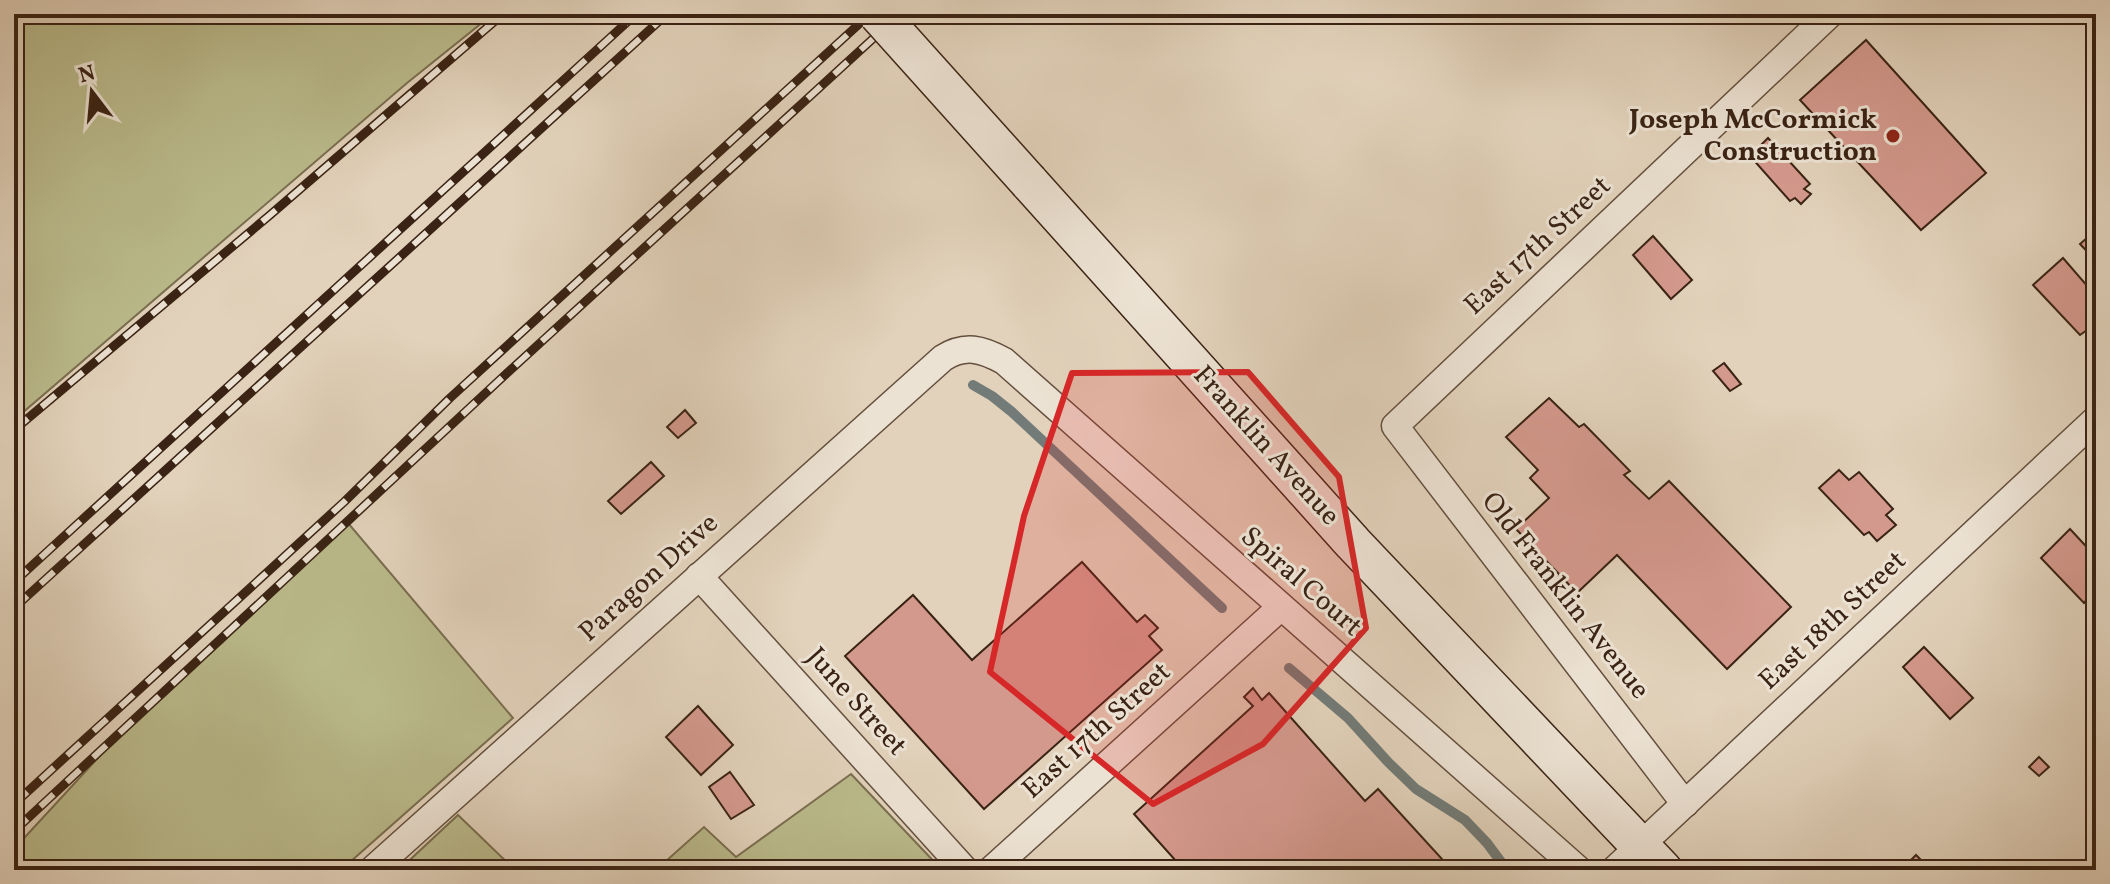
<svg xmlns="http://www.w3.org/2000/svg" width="2110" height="884" font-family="Vollkorn,serif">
<rect width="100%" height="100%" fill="#e2d2bb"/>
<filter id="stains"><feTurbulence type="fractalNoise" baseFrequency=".0025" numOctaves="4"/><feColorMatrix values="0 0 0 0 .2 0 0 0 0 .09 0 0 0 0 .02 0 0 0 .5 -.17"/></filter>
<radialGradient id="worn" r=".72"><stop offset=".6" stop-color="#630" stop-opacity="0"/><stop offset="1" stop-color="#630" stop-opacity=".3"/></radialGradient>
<!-- green -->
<g fill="#baba8b" stroke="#7a6e50" stroke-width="2">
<polygon points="14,14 493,14 407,83 14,420"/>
<polygon points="348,523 513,718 341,870 14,870 14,849 120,734"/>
<polygon points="851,774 942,870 656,870 704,827 736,857"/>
<polygon points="458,815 515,870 399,870"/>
</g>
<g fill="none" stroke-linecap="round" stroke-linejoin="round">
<!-- stream -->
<g stroke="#727b77" stroke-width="10">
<polyline points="973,385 992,396 1012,412 1222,608"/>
<polyline points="1289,668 1348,718 1389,763 1416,789 1465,820 1487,843 1507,870"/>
</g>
</g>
<!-- building -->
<g fill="#d4998d" stroke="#3a2314" stroke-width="2">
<polygon points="1866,40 1986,173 1921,230 1800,100"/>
<polygon points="1768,138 1810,184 1804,189 1811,194 1801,204 1795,198 1790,201 1750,156"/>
<polygon points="2096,230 2096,261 2080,244"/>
<polygon points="1653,236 1692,280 1671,299 1633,255"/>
<polygon points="2063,258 2096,296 2094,337 2087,330 2080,335 2033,285"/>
<polygon points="1724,363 1741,384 1730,391 1713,371"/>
<polygon points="1549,398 1579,427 1584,424 1630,471 1624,475 1649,499 1669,481 1791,607 1727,669 1617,555 1577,593 1516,529 1549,498 1530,478 1538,470 1506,437"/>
<polygon points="685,410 696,423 678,438 667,427"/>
<polygon points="651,462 664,476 621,514 608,501"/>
<polygon points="1839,470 1849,480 1859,472 1893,509 1886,515 1896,525 1877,541 1869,532 1864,535 1819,488"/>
<polygon points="2070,529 2096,557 2096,589 2084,603 2041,558"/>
<polygon points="1082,562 1137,622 1145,615 1158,628 1149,636 1162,650 984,809 845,656 913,595 972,660"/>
<polygon points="1924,647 1973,698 1950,719 1903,667"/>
<polygon points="1253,688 1262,700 1269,693 1365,801 1378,789 1452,870 1184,870 1134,814 1253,706 1244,697"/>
<polygon points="698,706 733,745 701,775 666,737"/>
<polygon points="2039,757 2049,767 2039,776 2029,767"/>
<polygon points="730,772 754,805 731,819 709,787"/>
<polygon points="1916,855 1931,870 1901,870"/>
</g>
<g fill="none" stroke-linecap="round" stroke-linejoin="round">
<!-- street casing -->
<g stroke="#644f3e" stroke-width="29">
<g id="street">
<polyline points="699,576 965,870"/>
<polyline points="1685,804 1395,426 1830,14"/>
<path d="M372,870L943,358C965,344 982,349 1004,361L1579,870"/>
<polyline points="991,870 1281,607"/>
<polyline points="1614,870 2096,419"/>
</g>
</g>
<!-- secondary casing -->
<g stroke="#3a2314" stroke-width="41">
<polyline id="secondary" points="1029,182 1353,543 1663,870"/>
</g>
<!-- street -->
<use href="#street" stroke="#ece2d3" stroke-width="26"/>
<!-- secondary -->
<use href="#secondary" stroke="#ece2d3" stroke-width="38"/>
<!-- rail casing -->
<g stroke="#3a2314" stroke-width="9">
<g id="rail">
<polyline points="14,430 270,215 503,14"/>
<polyline points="14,582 636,14"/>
<polyline points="14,608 667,14"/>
<polyline points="14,804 344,502 450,398 870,14"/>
<polyline points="14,831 505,375 900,14"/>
</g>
</g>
<!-- rail -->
<use href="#rail" stroke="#ece2d3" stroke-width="6" stroke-dasharray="18" stroke-linecap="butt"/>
<!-- secondary-bridge casing -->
<g stroke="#3a2314" stroke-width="41" stroke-linecap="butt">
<polyline id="secondary-bridge" points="878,14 1029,182"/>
</g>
<!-- secondary-bridge -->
<use href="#secondary-bridge" stroke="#ece2d3" stroke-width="38"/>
</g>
<!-- marked area -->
<path fill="#d62828" fill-opacity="0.2" stroke="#d62828" stroke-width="6" stroke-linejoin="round" d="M1248,372L1339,477L1366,628L1263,744L1153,804L990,672L1024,516L1072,373Z"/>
<!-- markers -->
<circle fill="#8f2418" stroke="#ece2d3" stroke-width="3" cx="1893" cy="136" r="8"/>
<g text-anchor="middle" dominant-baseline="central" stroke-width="6" stroke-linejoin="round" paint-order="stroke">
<!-- poi labels -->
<g font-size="28" font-weight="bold" fill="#3a2314" stroke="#ece2d3" text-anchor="end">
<text x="1877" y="120">Joseph McCormick<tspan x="1877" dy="32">Construction</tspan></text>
</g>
<!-- street labels -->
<g font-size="28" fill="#3a2314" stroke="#ece2d3">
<text transform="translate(1538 246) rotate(-43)">East 17th Street</text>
<text transform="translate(1266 446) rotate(48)">Franklin Avenue</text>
<text transform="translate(649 578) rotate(-42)">Paragon Drive</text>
<text transform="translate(1301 582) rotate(41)">Spiral Court</text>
<text transform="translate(1565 596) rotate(52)">Old Franklin Avenue</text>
<text transform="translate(1833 621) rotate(-43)">East 18th Street</text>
<text transform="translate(856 702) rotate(48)">June Street</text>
<text transform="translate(1097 731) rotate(-42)">East 17th Street</text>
</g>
</g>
<!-- margin -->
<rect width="2110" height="884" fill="none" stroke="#e2d2bb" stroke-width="48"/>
<rect x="16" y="16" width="2078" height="852" fill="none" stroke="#3a2314" stroke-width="4"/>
<rect x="24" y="24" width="2062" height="836" fill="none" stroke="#3a2314" stroke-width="2"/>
<!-- north arrow -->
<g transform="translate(92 92) rotate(344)" stroke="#ece2d3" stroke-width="6" paint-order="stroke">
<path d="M0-6L14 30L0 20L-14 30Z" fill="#3a2314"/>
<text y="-12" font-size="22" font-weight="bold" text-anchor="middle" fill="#3a2314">N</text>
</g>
<rect width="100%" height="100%" filter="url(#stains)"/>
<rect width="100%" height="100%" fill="url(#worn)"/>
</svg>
